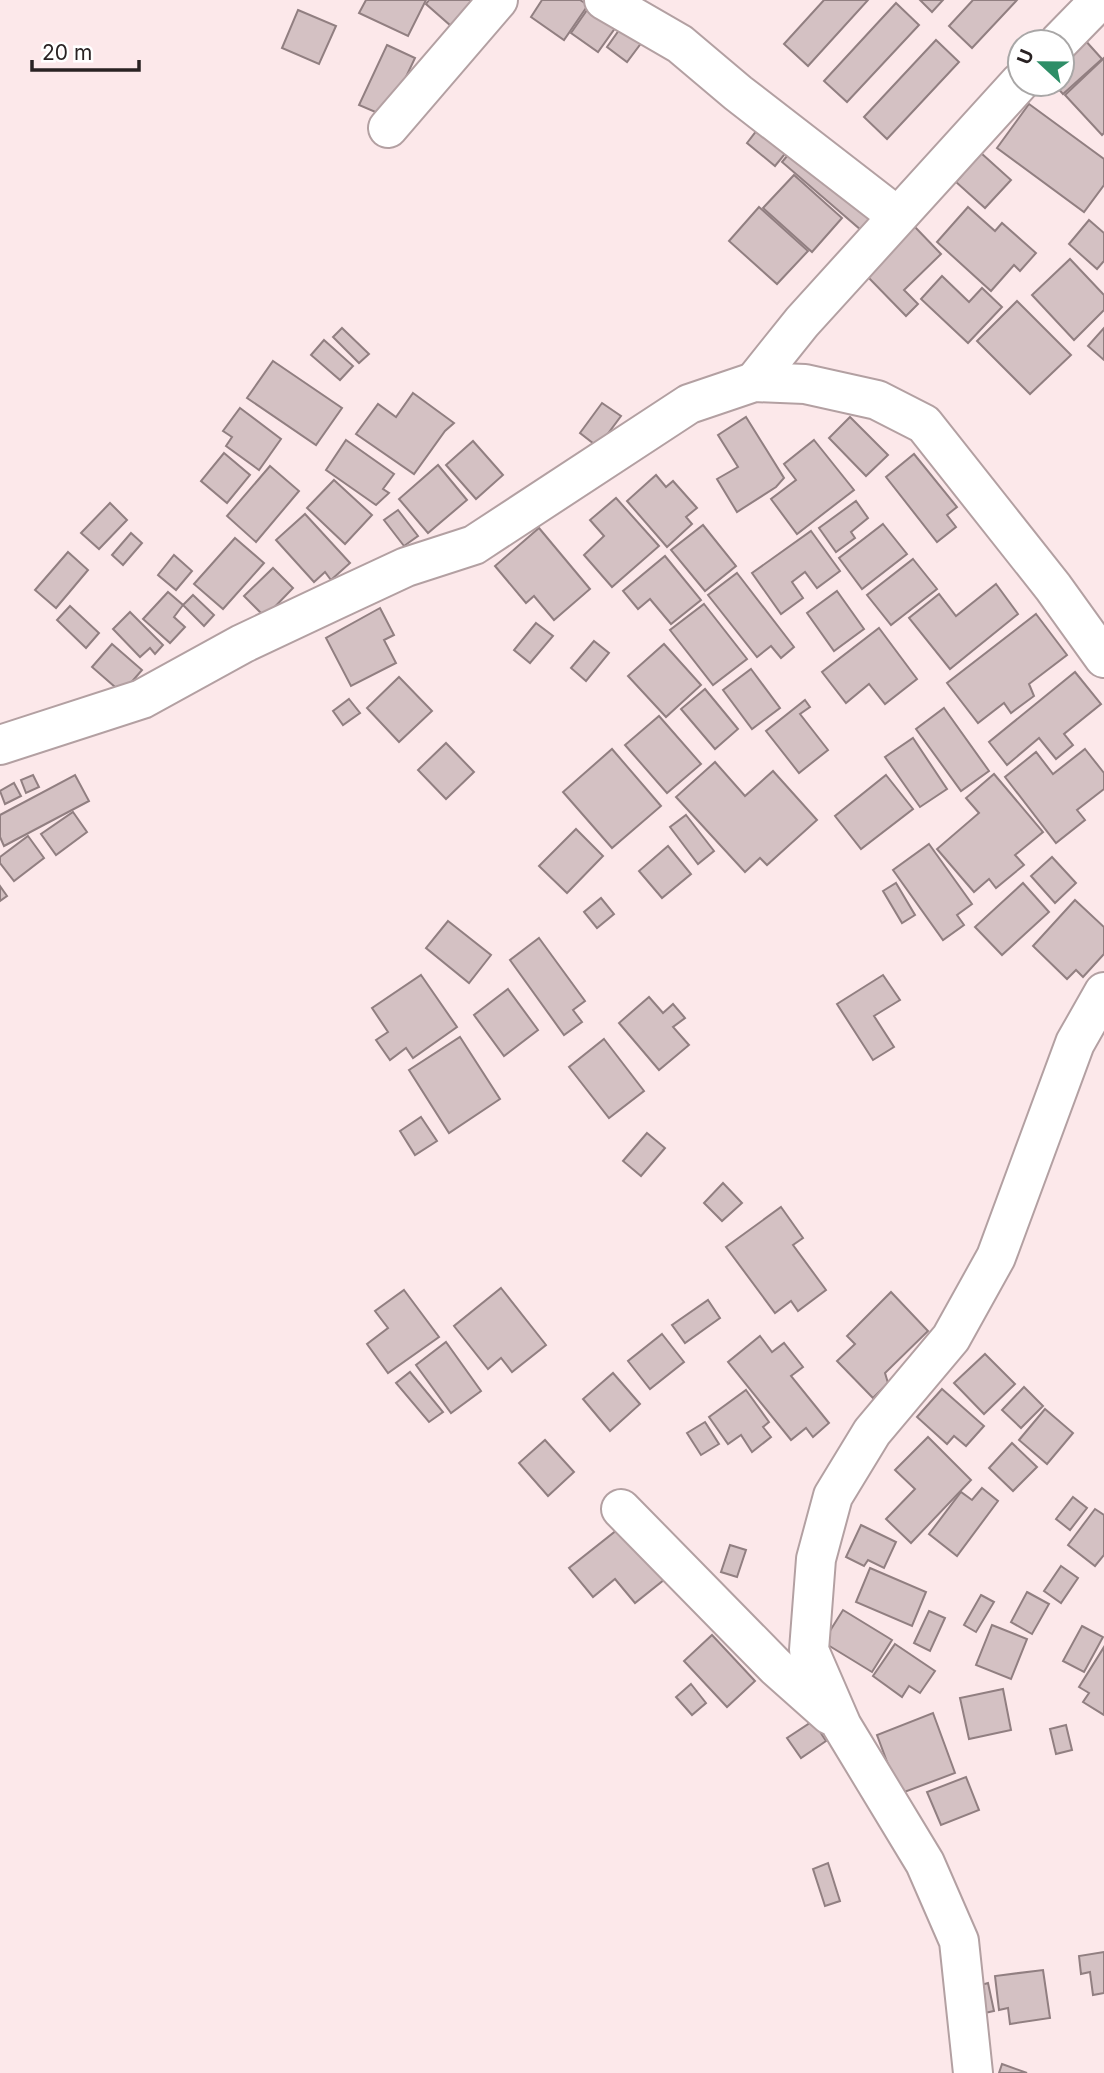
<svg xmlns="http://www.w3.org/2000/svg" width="1104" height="2073" font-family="Inter,sans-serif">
<rect width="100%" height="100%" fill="#fce8ea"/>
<!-- building -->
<g fill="#d4c1c3" stroke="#917f81" stroke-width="2">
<polygon points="366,0 426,0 408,36 359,13"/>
<polygon points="429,0 488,0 459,33 426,4"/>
<polygon points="542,0 580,0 588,5 564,40 531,17"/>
<polygon points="594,0 623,17 598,52 571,33"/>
<polygon points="824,0 868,0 808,66 784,44"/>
<polygon points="920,0 943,0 932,12"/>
<polygon points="973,0 1017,0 972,48 949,26"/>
<polygon points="896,3 919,25 847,102 824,81"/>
<polygon points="298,10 336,26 319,64 282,48"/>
<polygon points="627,19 648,34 627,62 607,47"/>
<polygon points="1084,39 1102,59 1063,94 1054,84 1062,84 1062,59"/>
<polygon points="936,40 959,62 887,139 864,117"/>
<polygon points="387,45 415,58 387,117 359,105"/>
<polygon points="1104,58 1104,133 1102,135 1065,95"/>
<polygon points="1029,104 1104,159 1104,185 1084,212 997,148"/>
<polygon points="764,121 793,144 775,166 747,143"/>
<polygon points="799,142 879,210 861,230 782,162"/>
<polygon points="981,153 1011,180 985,208 956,182"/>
<polygon points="794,175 842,218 812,252 763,208"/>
<polygon points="759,207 808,251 777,284 729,241"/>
<polygon points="968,207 995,231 1002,223 1036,253 1020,271 1014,265 991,291 937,242"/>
<polygon points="1089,220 1104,233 1104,261 1097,269 1069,244"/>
<polygon points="914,226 941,254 904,290 918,304 906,316 865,274"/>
<polygon points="1070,259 1104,295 1104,310 1074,340 1032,295"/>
<polygon points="942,276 969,302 982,288 1002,307 968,343 921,299"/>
<polygon points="1017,301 1071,355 1030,394 977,341"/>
<polygon points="342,328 369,354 359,363 333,337"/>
<polygon points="1104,328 1104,360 1088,346"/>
<polygon points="324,340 353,366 340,380 311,355"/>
<polygon points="273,361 342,408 316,445 247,398"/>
<polygon points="413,393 454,423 445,431 414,474 356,434 378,404 396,417"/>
<polygon points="602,403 621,416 598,447 580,433"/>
<polygon points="240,408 281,439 259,470 226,446 232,437 223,431"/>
<polygon points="746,417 784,478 776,487 737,512 717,479 738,467 718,435"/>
<polygon points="850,417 888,455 866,476 829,438"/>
<polygon points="346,440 394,474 383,489 389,493 376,505 326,470"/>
<polygon points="814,440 854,490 797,534 771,499 796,480 784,464"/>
<polygon points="473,441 503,475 476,499 446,465"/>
<polygon points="224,453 250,475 227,503 201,481"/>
<polygon points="914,454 957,507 947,515 956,527 937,542 886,477"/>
<polygon points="438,465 467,500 428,533 399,499"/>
<polygon points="270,466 299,491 256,542 227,516"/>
<polygon points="656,475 666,487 673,481 697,508 686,517 692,524 667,547 627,501"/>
<polygon points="334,480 372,515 345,544 307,508"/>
<polygon points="616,498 659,546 612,587 584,555 604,536 590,520"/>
<polygon points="856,501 868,518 851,532 855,538 836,552 819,528"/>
<polygon points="110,503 127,520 99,549 81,533"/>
<polygon points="398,510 418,536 404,546 384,520"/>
<polygon points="305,514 350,563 331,580 325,572 314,582 276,540"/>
<polygon points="883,524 907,554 862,589 839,558"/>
<polygon points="703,525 736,566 705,591 671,550"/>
<polygon points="539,528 590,589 554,620 534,596 526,603 495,566"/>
<polygon points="811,531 840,571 817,588 805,572 792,582 803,598 781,614 752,573"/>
<polygon points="131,533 142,543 123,565 112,555"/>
<polygon points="235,538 264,563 223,609 194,584"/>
<polygon points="68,552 88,570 56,608 35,590"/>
<polygon points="174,555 192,571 176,590 158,575"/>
<polygon points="665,556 701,600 671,624 650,599 638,609 623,591"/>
<polygon points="913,559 937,589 891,625 867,595"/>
<polygon points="273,568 293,588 265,617 244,596"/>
<polygon points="737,573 794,647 781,658 771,646 757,657 708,595"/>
<polygon points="996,584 1018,614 950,669 909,618 939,594 956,616"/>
<polygon points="837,591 864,629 834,651 807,613"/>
<polygon points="168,592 183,605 174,617 185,627 170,643 143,619"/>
<polygon points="193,595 214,615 204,626 183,605"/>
<polygon points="704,604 747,659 713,685 670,630"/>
<polygon points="70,606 99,633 86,648 57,620"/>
<polygon points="380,608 394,635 384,640 396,663 351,686 326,638"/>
<polygon points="130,612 163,645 155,654 150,648 140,657 113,629"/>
<polygon points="1036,614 1067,655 1029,684 1034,696 1011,713 1004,703 978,723 947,683"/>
<polygon points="536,623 553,636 530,663 514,650"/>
<polygon points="879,628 917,679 885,704 869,684 846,703 822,672"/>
<polygon points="594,641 609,653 586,681 571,668"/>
<polygon points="112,644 142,670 122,693 92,667"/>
<polygon points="664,644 701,685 666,717 628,676"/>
<polygon points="751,669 780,708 752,729 723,690"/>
<polygon points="1075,672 1101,704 1064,734 1073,745 1056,759 1039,738 1007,765 989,742"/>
<polygon points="399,677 432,711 399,742 367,708"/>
<polygon points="705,689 738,729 715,749 681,709"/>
<polygon points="349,699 360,713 343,725 333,711"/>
<polygon points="805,700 810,707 800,714 828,750 799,773 766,731"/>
<polygon points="944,708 989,771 961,791 916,729"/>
<polygon points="659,716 701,764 667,793 625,745"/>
<polygon points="913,738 947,789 920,807 885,757"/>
<polygon points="446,743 474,772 446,799 418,770"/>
<polygon points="612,749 661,806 612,848 563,792"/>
<polygon points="1085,749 1104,773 1104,789 1077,810 1085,820 1056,843 1005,777 1036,752 1053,774"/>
<polygon points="715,762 745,796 773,771 817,820 767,865 760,858 745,872 676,797"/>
<polygon points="994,774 1043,832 1015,855 1024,865 996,888 989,879 974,892 937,849 979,813 966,798"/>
<polygon points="33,775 39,787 26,793 21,780"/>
<polygon points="75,775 89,801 4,846 0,837 0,815"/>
<polygon points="886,775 913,809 861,849 835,816"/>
<polygon points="14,783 21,796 5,804 0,791"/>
<polygon points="73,812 87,832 56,855 41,834"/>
<polygon points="686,815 714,851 698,864 670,827"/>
<polygon points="576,829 603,856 567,893 539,866"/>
<polygon points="28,836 44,858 14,881 0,863 0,857"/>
<polygon points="929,844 972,904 957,915 964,925 943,940 893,870"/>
<polygon points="668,846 691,874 662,898 639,871"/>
<polygon points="1052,857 1076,883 1055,903 1031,876"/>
<polygon points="896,883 915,915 902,923 883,891"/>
<polygon points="1023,883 1049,912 1002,955 975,927"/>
<polygon points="0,886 7,896 0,901"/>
<polygon points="601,898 614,914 597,928 584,912"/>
<polygon points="1075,900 1104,927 1104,954 1083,977 1076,970 1067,979 1033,946"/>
<polygon points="448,921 491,955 469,983 426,948"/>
<polygon points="539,938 585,1001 573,1010 582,1022 564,1035 510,960"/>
<polygon points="421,975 457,1027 413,1058 406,1048 390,1060 376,1040 388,1032 372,1008"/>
<polygon points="883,975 900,1000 874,1016 894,1047 873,1060 837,1004"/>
<polygon points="508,989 538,1030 504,1056 474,1015"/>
<polygon points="649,997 663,1013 673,1004 685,1018 673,1027 689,1045 659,1070 619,1023"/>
<polygon points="460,1037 500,1099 449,1133 409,1070"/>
<polygon points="604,1039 644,1091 609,1118 569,1067"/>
<polygon points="421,1117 437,1141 415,1155 400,1131"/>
<polygon points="647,1133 665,1148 641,1176 623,1161"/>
<polygon points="723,1183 742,1203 722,1221 704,1203"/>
<polygon points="781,1207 803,1238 793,1245 826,1290 798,1311 791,1301 775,1313 726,1247"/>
<polygon points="501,1288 546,1345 512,1372 501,1358 488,1369 454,1326"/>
<polygon points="404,1290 439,1337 388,1373 367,1344 388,1328 375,1311"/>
<polygon points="891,1292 928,1331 885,1373 888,1383 873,1398 837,1361 855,1344 847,1336"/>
<polygon points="708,1300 720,1318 685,1343 672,1325"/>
<polygon points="662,1334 684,1362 650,1389 628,1361"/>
<polygon points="760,1336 772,1352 784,1343 803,1367 791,1376 829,1423 813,1437 806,1428 791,1440 728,1362"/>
<polygon points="446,1342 481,1391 451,1413 416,1365"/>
<polygon points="985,1354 1015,1384 984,1414 954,1383"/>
<polygon points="410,1372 443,1412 429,1422 396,1383"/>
<polygon points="613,1373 640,1404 610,1431 583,1399"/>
<polygon points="1024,1387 1043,1406 1021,1428 1002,1410"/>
<polygon points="942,1389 984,1426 966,1446 954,1436 947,1444 917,1417"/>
<polygon points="746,1390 769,1422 763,1427 771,1437 752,1452 741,1435 728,1444 709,1417"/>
<polygon points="1045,1409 1073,1433 1047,1464 1019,1440"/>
<polygon points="705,1422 719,1444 701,1455 687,1433"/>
<polygon points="928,1437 971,1480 911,1543 886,1519 915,1489 895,1470"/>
<polygon points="545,1440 574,1472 548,1496 519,1463"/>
<polygon points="1012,1443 1037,1467 1013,1491 989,1468"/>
<polygon points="982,1488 998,1501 957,1556 929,1534 961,1492 972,1500"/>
<polygon points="1073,1497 1087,1508 1070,1530 1056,1519"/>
<polygon points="1095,1509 1104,1515 1104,1555 1095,1566 1068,1545"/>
<polygon points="861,1525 896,1542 884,1568 868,1560 864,1566 846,1557"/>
<polygon points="622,1526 665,1579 635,1603 615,1579 593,1597 569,1568"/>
<polygon points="730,1545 746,1550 737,1577 721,1572"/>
<polygon points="1061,1566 1078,1578 1061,1603 1044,1591"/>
<polygon points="870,1568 926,1592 912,1626 856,1602"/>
<polygon points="1027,1592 1049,1604 1032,1634 1011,1622"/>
<polygon points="981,1595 994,1602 976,1632 964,1625"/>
<polygon points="843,1610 892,1640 872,1672 823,1642"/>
<polygon points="929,1611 945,1618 930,1651 914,1643"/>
<polygon points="992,1625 1027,1639 1011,1679 976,1665"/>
<polygon points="1082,1626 1103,1637 1084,1672 1063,1661"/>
<polygon points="712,1635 755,1681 727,1707 684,1661"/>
<polygon points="895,1644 935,1671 920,1693 909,1686 902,1697 873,1676"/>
<polygon points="1104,1647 1104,1715 1083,1702 1089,1693 1079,1687"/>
<polygon points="691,1684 706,1703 692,1715 676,1697"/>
<polygon points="1003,1689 1011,1730 969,1739 960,1698"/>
<polygon points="933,1713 955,1773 899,1794 877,1735"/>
<polygon points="813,1721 826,1741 801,1758 787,1738"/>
<polygon points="1066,1725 1072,1750 1056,1754 1050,1729"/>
<polygon points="966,1777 979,1810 941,1825 927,1792"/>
<polygon points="828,1863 840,1901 825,1906 813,1869"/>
<polygon points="1104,1952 1104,1993 1093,1995 1090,1972 1081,1974 1079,1956"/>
<polygon points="1043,1970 1050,2018 1010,2024 1008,2008 999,2010 995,1976"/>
<polygon points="988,1983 994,2011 980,2014 974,1987"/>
<polygon points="1002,2064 1027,2073 999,2073"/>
</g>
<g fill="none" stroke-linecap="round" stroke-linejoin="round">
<!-- minor casing -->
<g stroke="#b3a0a2" stroke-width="42">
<g id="minor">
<polyline points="604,0 680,44 738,93 897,216"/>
<polyline points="1059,42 1100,0"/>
<polyline points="388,128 498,0"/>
<polyline points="754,382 802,322 1020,82"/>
<polyline points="0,745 142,699 242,644 333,601 406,567 474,545 689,404 754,382 805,384 877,400 924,424 1053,587 1104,658"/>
<polyline points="621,1509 776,1667 830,1715"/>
<polyline points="973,2073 959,1941 925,1863 842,1726 809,1650 816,1559 833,1496 872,1432 951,1338 996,1257 1075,1043 1104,992"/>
</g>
</g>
<!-- minor -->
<use href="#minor" stroke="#fff" stroke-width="38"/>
</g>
<!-- north arrow -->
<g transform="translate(1041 63) rotate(292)"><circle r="33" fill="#ffffff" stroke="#a9a7a7" stroke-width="2"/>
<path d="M0-5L12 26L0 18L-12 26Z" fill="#2e8e67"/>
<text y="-10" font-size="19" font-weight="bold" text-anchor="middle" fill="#292223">U</text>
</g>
<!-- scale -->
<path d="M32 60v10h107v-10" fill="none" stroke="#292223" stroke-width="3.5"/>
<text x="42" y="60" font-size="21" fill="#292223" stroke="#ffffff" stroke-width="5" paint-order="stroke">20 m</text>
</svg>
